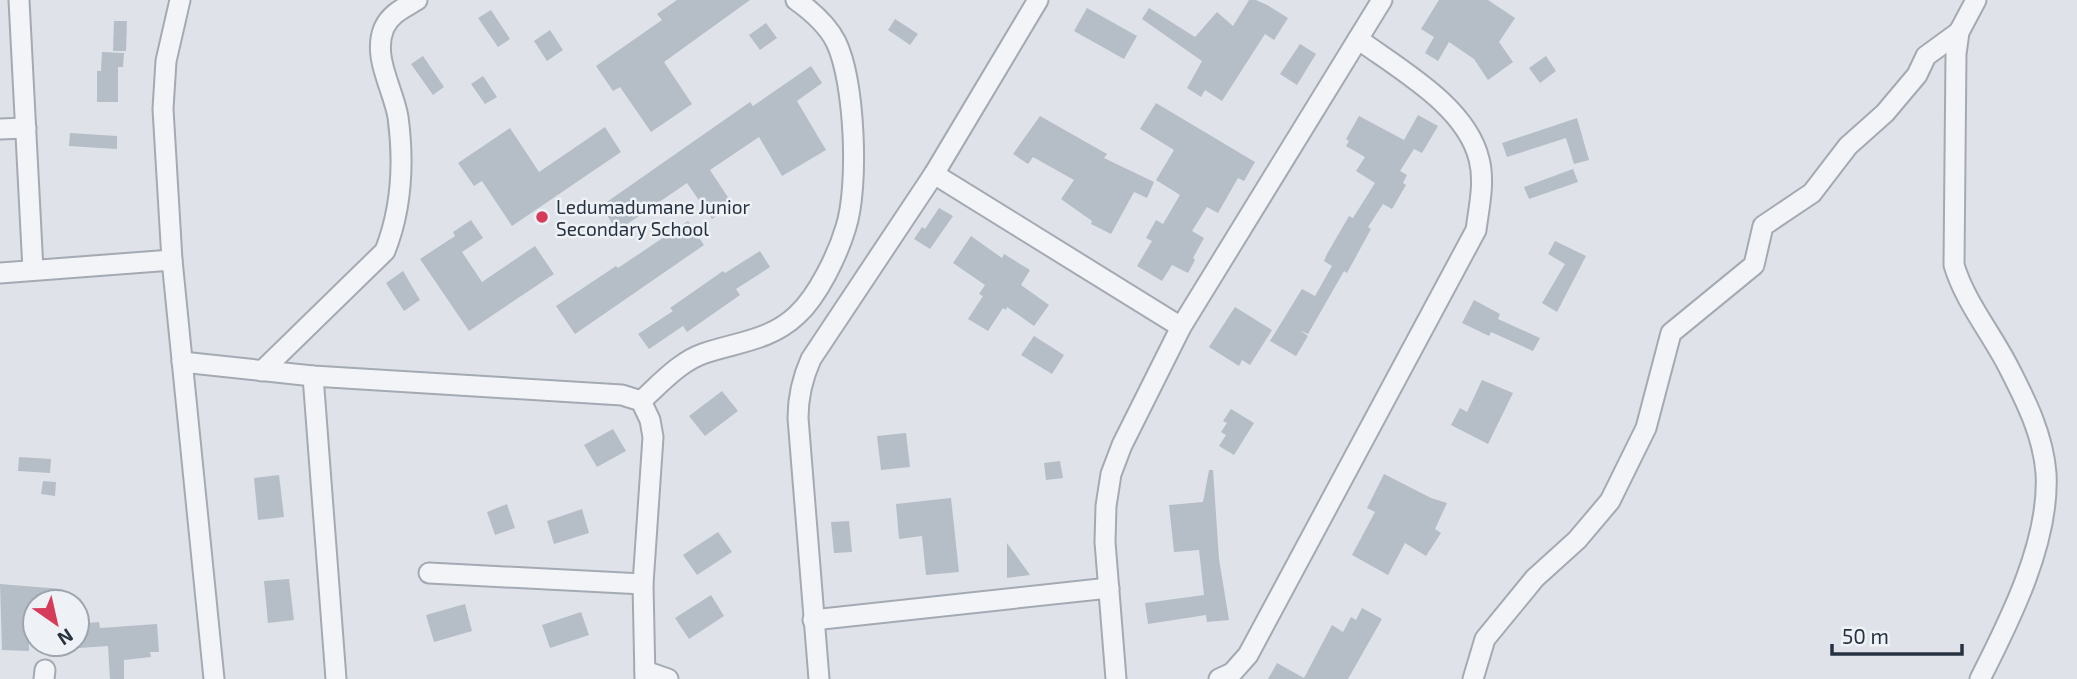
<svg xmlns="http://www.w3.org/2000/svg" width="2077" height="679" font-family="'Exo 2',sans-serif">
<rect width="100%" height="100%" fill="#dfe3e9"/>
<!-- building -->
<g fill="#b5bdc6">
<polygon points="677,0 750,0 664,62 692,104 651,132 620,87 613,91 596,66 662,20 657,14"/>
<polygon points="1249,0 1256,0 1267,5 1288,18 1274,40 1265,34 1222,101 1205,90 1201,97 1187,88 1202,61 1142,19 1149,8 1195,37 1217,12 1233,26"/>
<polygon points="1439,0 1488,0 1515,18 1499,42 1513,62 1488,80 1474,59 1449,42 1438,61 1425,53 1434,37 1421,29"/>
<polygon points="1087,8 1137,36 1124,59 1074,31"/>
<polygon points="491,10 510,39 498,47 478,18"/>
<polygon points="895,19 918,34 910,45 888,30"/>
<polygon points="114,21 127,21 126,51 113,51"/>
<polygon points="766,23 777,38 760,50 749,35"/>
<polygon points="550,30 563,50 547,61 534,41"/>
<polygon points="1300,44 1316,54 1297,85 1280,74"/>
<polygon points="102,52 124,53 123,67 118,67 118,102 97,102 97,71 101,71"/>
<polygon points="423,56 444,87 433,95 411,64"/>
<polygon points="1546,56 1556,71 1540,83 1529,68"/>
<polygon points="811,66 822,83 797,101 826,150 782,176 759,137 710,170 733,205 712,219 687,183 617,231 601,206 750,102 753,106"/>
<polygon points="483,76 497,97 485,104 471,84"/>
<polygon points="1156,103 1255,162 1244,181 1238,178 1218,213 1207,207 1192,231 1204,238 1193,258 1195,260 1188,273 1172,265 1162,281 1137,266 1152,241 1146,238 1156,220 1163,224 1180,195 1156,180 1174,150 1140,129"/>
<polygon points="1418,115 1438,126 1422,153 1414,149 1400,171 1407,175 1403,183 1406,185 1392,209 1383,204 1368,227 1371,229 1347,273 1344,271 1308,334 1300,330 1308,336 1296,356 1270,341 1302,289 1315,296 1332,266 1324,261 1327,254 1349,216 1353,218 1375,183 1356,171 1365,157 1346,146 1349,141 1346,139 1359,116 1404,140"/>
<polygon points="1040,116 1107,154 1104,158 1154,182 1147,198 1134,192 1111,234 1091,224 1092,221 1061,199 1074,180 1033,157 1028,164 1013,154"/>
<polygon points="1577,118 1589,160 1574,164 1566,138 1507,157 1502,143"/>
<polygon points="605,127 621,152 512,226 482,181 474,186 458,163 510,128 539,172"/>
<polygon points="70,133 117,136 117,149 69,146"/>
<polygon points="1573,169 1578,182 1529,199 1524,187"/>
<polygon points="939,208 953,216 930,249 914,239 922,227 925,229"/>
<polygon points="471,220 483,238 462,252 482,282 535,246 554,274 469,331 420,259 455,236 453,232"/>
<polygon points="688,221 704,245 575,334 556,306 616,266 618,268"/>
<polygon points="971,236 1002,258 1004,254 1030,270 1021,285 1049,305 1034,326 1007,307 1006,310 1003,308 988,331 968,319 983,296 979,294 985,285 953,263"/>
<polygon points="1555,241 1586,256 1557,312 1542,303 1565,264 1548,254"/>
<polygon points="760,251 770,267 736,289 740,295 687,332 683,326 649,349 638,334 673,311 670,308 723,271 725,273"/>
<polygon points="403,271 420,300 404,311 386,283"/>
<polygon points="1474,300 1500,314 1498,319 1540,338 1533,351 1491,332 1489,336 1462,323"/>
<polygon points="1235,307 1272,330 1250,365 1242,360 1239,366 1209,347"/>
<polygon points="1034,336 1064,355 1052,374 1021,355"/>
<polygon points="1482,380 1513,393 1488,444 1451,425 1460,408 1467,412"/>
<polygon points="722,391 738,411 705,436 689,416"/>
<polygon points="1231,409 1254,423 1234,455 1219,446 1226,435 1221,432 1227,423 1223,421"/>
<polygon points="613,429 626,451 597,467 584,445"/>
<polygon points="906,433 910,467 881,470 877,436"/>
<polygon points="19,457 51,459 50,473 18,471"/>
<polygon points="1060,461 1063,478 1046,480 1044,463"/>
<polygon points="1209,470 1213,470 1219,559 1229,620 1207,622 1206,615 1148,624 1145,603 1204,595 1199,550 1174,552 1169,505 1203,502"/>
<polygon points="1384,474 1431,498 1447,503 1435,529 1441,533 1426,556 1405,543 1388,575 1352,555 1375,512 1367,508"/>
<polygon points="279,475 284,517 258,520 254,478"/>
<polygon points="43,481 56,482 55,496 41,494"/>
<polygon points="951,498 959,572 926,575 922,536 899,539 896,504"/>
<polygon points="507,504 515,528 495,535 487,512"/>
<polygon points="582,509 589,533 554,544 547,521"/>
<polygon points="849,521 852,552 834,553 831,522"/>
<polygon points="718,532 732,552 697,575 683,555"/>
<polygon points="1007,543 1030,575 1007,578"/>
<polygon points="289,579 294,620 268,623 264,581"/>
<polygon points="0,584 61,589 60,602 33,602 31,613 29,613 29,651 2,650"/>
<polygon points="711,595 724,616 689,639 675,618"/>
<polygon points="465,604 472,631 434,642 426,615"/>
<polygon points="1362,608 1382,619 1348,679 1268,679 1277,663 1304,678 1332,625 1343,632 1351,617 1356,620"/>
<polygon points="581,612 589,635 550,648 542,625"/>
<polygon points="99,622 100,628 157,624 159,652 150,652 151,657 124,660 124,679 110,679 108,646 79,648 77,624"/>
</g>
<g fill="none" stroke-linecap="round" stroke-linejoin="round">
<!-- street casing -->
<g stroke="#a4aab3" stroke-width="23">
<g id="street">
<polyline points="19,0 33,270"/>
<polyline points="180,0 166,61 163,109 172,260 214,679"/>
<path d="M1976,0L1959,32L1956,54L1954,265C1965,302 1992,334 2009,368C2026,401 2043,435 2046,473C2050,541 2010,620 1980,679"/>
<polyline points="0,129 26,128"/>
<polyline points="934,174 1181,327"/>
<polyline points="0,273 172,260"/>
<polyline points="182,362 313,376 622,395 641,401 650,420 653,437 643,584 645,679"/>
<path d="M262,371L385,251C402,208 404,162 398,117C393,88 372,57 384,28C391,13 404,8 417,0"/>
<polyline points="313,376 336,679"/>
<path d="M641,401C660,384 680,361 705,353C738,342 771,340 797,315C818,296 838,254 846,227C859,186 855,82 836,42C828,26 810,10 796,0"/>
<polyline points="429,573 643,584"/>
<polyline points="813,620 1109,588"/>
<polyline points="645,671 668,679"/>
<polyline points="44,679 45,670"/>
<path d="M819,679L798,418C798,396 802,379 811,359L934,174L1038,0"/>
<polyline points="1116,679 1105,542 1106,506 1111,474 1122,445 1181,327 1382,0"/>
<path d="M1219,679L1232,673L1248,655L1476,230C1479,207 1485,182 1479,159C1466,106 1400,70 1358,39"/>
<polyline points="1473,679 1485,639 1535,578 1577,540 1610,501 1646,428 1671,333 1754,265 1763,226 1812,193 1848,146 1885,113 1917,75 1926,56 1959,32"/>
</g>
</g>
<!-- street -->
<use href="#street" stroke="#f2f4f7" stroke-width="19"/>
</g>
<!-- markers -->
<circle fill="#d73b5a" stroke="#eef2f6" stroke-width="2.5" cx="542" cy="217" r="7"/>
<g text-anchor="middle" dominant-baseline="central" stroke-width="5" stroke-linejoin="round" paint-order="stroke">
<!-- poi labels -->
<g font-size="19" fill="#273241" stroke="#eef2f6" text-anchor="start">
<text x="556" y="206">Ledumadumane Junior<tspan x="556" dy="22">Secondary School</tspan></text>
</g>
</g>
<!-- north arrow -->
<g transform="translate(56 623) rotate(146)"><circle r="33" fill="#eef2f6" stroke="#9ea5ae" stroke-width="2"/>
<path d="M0-5L12 26L0 18L-12 26Z" fill="#d73b5a"/>
<text y="-10" font-size="19" font-weight="bold" text-anchor="middle" fill="#273241">N</text>
</g>
<!-- scale -->
<path d="M1832 644v10h130v-10" fill="none" stroke="#273241" stroke-width="3.5"/>
<text x="1842" y="644" font-size="21" fill="#273241" stroke="#eef2f6" stroke-width="5" paint-order="stroke">50 m</text>
</svg>
